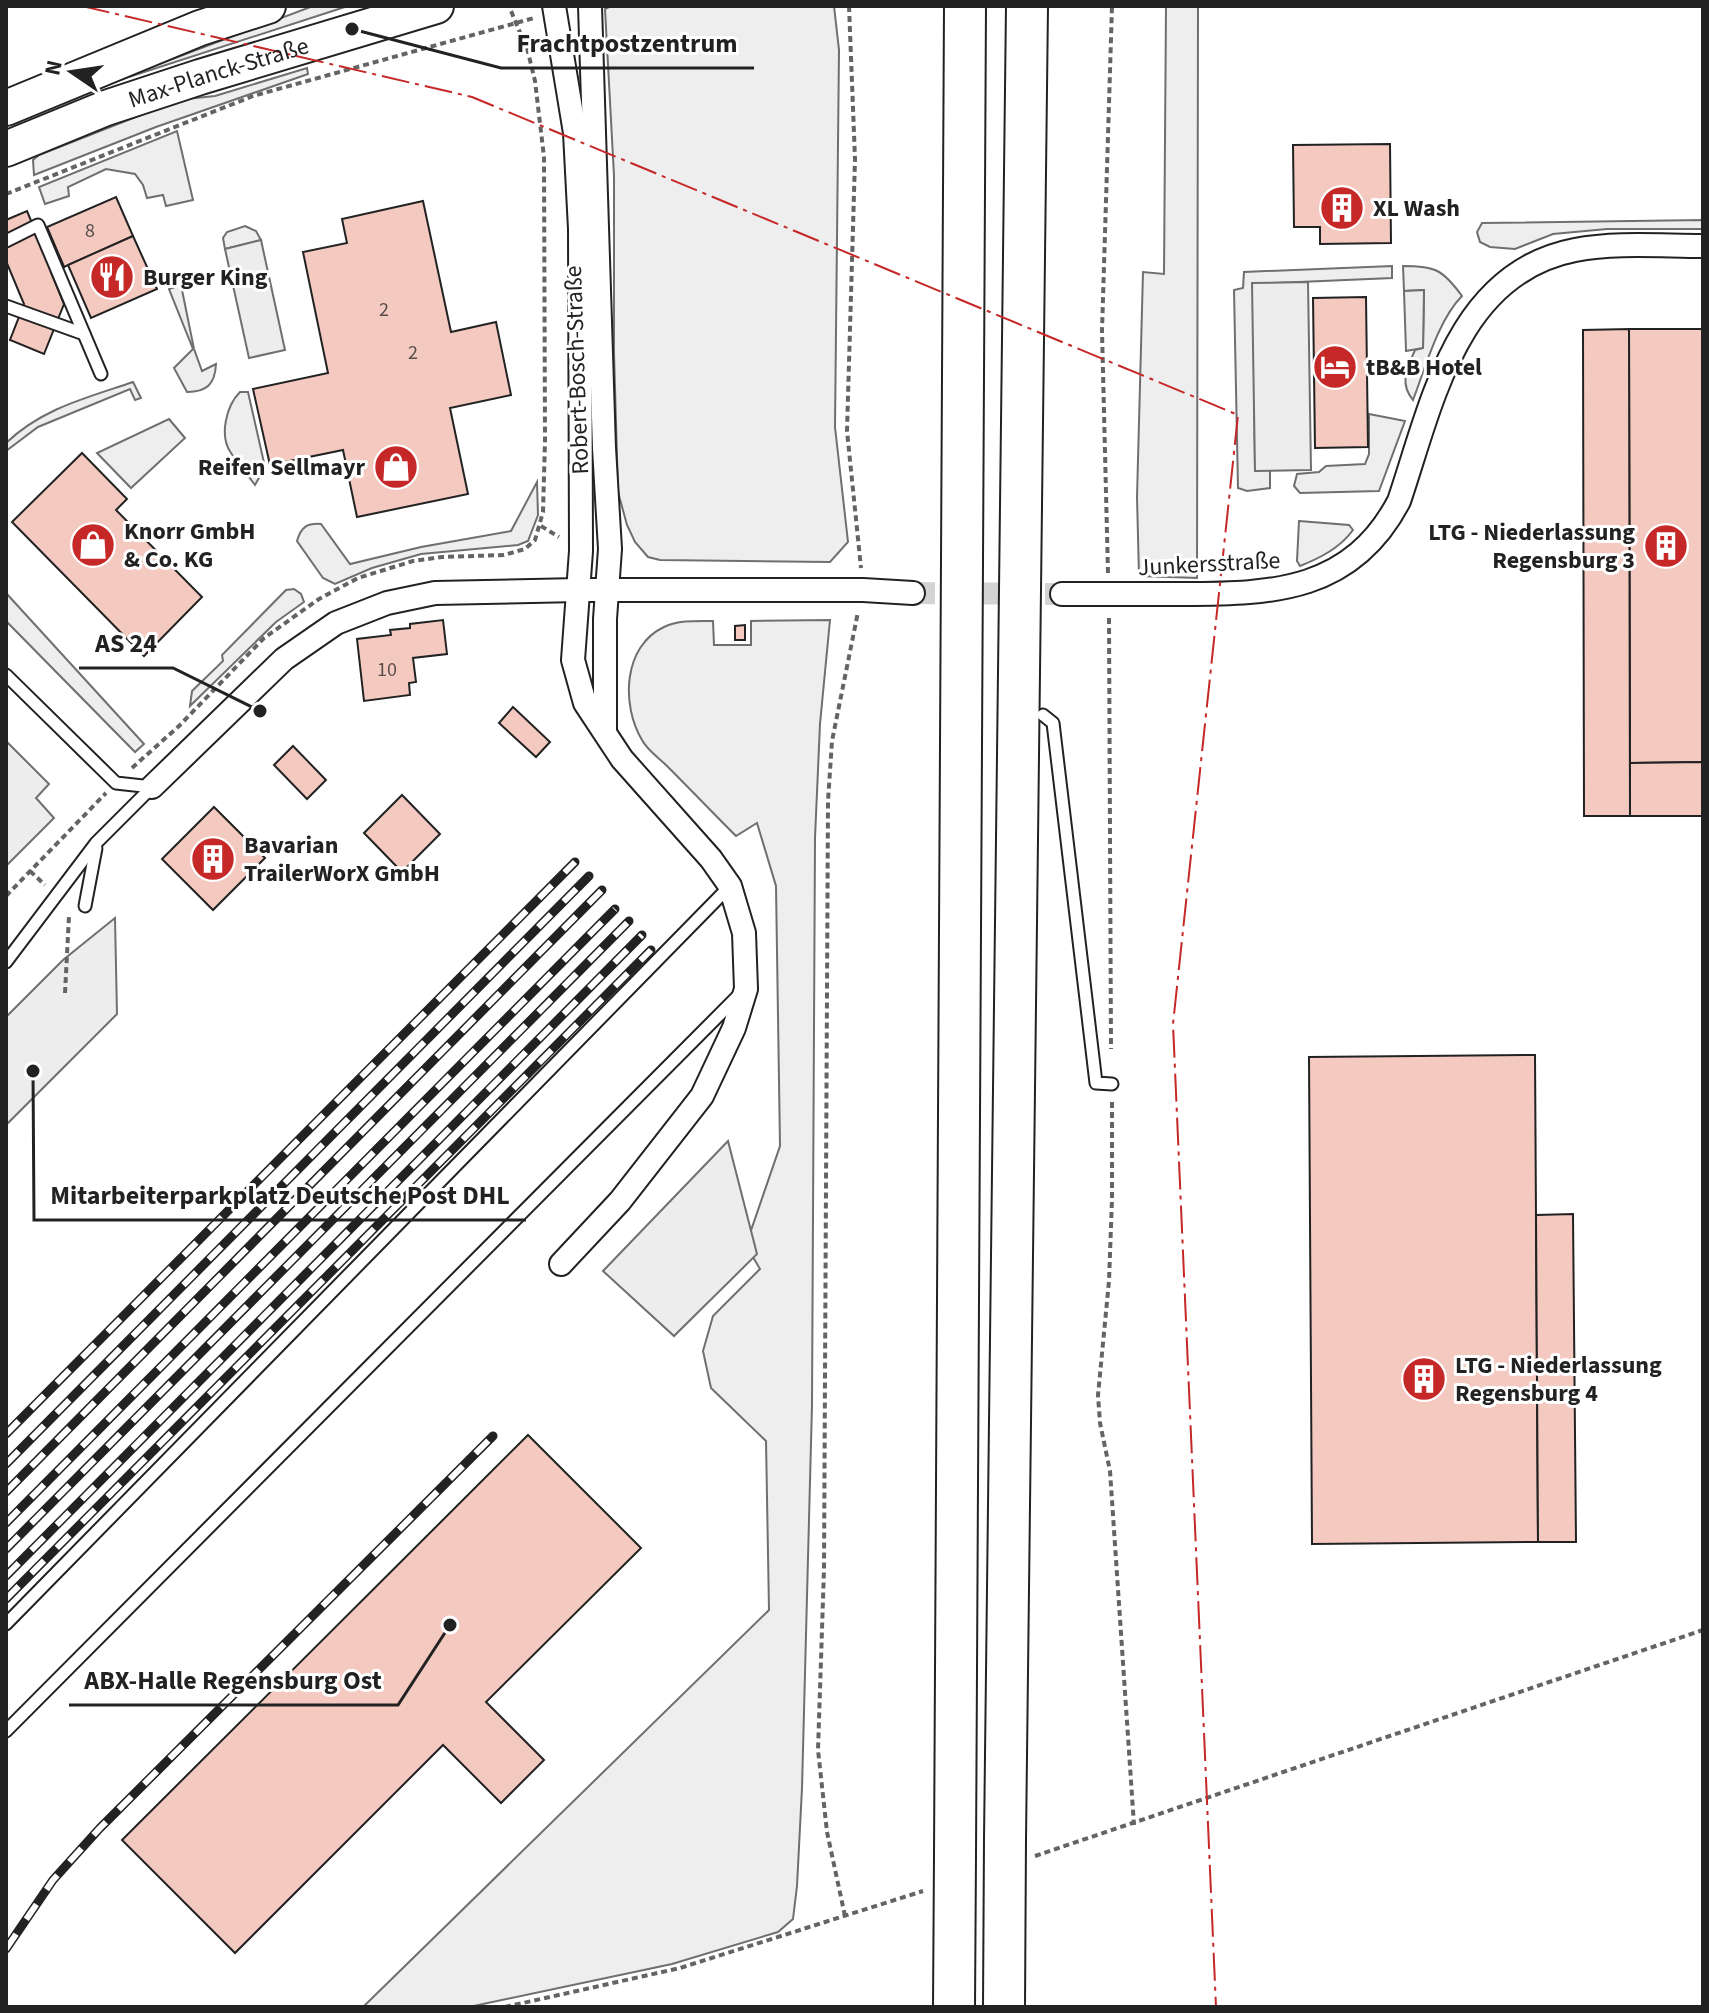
<svg xmlns="http://www.w3.org/2000/svg" width="1709" height="2013" font-family="'Source Sans 3',sans-serif">
<rect width="100%" height="100%" fill="#fff"/>
<!-- green -->
<g fill="#eee" stroke="#6f6f6f" stroke-width="2">
<polygon points="313,6 348,6 98,87"/>
<polygon points="611,6 834,6 839,50 835,427 848,542 830,562 660,560 648,557 635,542 627,525 618,492 614,353 614,176 605,9"/>
<polygon points="1166,6 1198,6 1197,578 1139,576 1137,497 1143,272 1164,274"/>
<polygon points="307,68 308,74 156,127 34,175 33,160 39,155 156,109 186,99 215,96"/>
<polygon points="177,131 193,200 166,206 163,195 147,198 143,185 135,174 106,169 68,187 69,196 45,204 39,187"/>
<polygon points="1703,220 1703,229 1607,229 1553,234 1515,249 1490,247 1480,242 1477,232 1482,223"/>
<polygon points="245,226 256,231 261,240 225,249 223,238 227,232"/>
<polygon points="1392,266 1392,278 1253,284 1255,470 1270,470 1270,488 1247,491 1238,488 1234,290 1243,288 1244,272"/>
<path d="M1403,266C1436,266 1443,270 1462,296C1438,320 1425,369 1413,400C1399,383 1407,369 1415,350L1423,348L1424,290L1404,291Z"/>
<path d="M181,285L194,349L202,371L216,364C215,384 207,392 187,392L174,368L193,349L169,289Z"/>
<path d="M133,382L141,398L135,400L130,389L38,427L6,451V443C43,408 86,398 133,382Z"/>
<path d="M240,392H248L265,467L255,485C247,474 238,464 231,453C219,436 226,406 240,392Z"/>
<polygon points="1369,414 1405,421 1379,491 1300,493 1294,486 1297,474 1319,472 1326,466 1365,464 1369,454"/>
<polygon points="169,419 185,438 131,488 97,453"/>
<path d="M537,482L538,515L528,541L518,545L421,554L372,568L335,584L323,578L297,541C301,527 307,523 321,524L350,564L421,547L511,531Z"/>
<path d="M1299,521L1349,525L1353,530C1340,548 1320,558 1300,566L1297,561Z"/>
<polygon points="294,589 301,594 304,602 276,622 190,706 192,691 223,661 222,655 286,590"/>
<polygon points="6,593 144,744 135,752 6,621"/>
<path d="M830,620L820,724L815,838L812,1405L802,1788L797,1886L793,1919L778,1932L672,1964L469,2007H363L769,1610L766,1441L711,1388L703,1351L713,1316L760,1269L746,1245L780,1146L776,886L757,823L736,836C713,813 690,789 667,766C659,758 647,750 642,740C621,705 623,646 664,627C679,620 696,621 713,621L714,645H751V621Z"/>
</g>
<!-- parking -->
<g fill="#ededed" stroke="#6f6f6f" stroke-width="2">
<polygon points="261,240 285,350 249,358 225,249"/>
<polygon points="1308,282 1311,470 1255,471 1252,283"/>
<polygon points="1424,290 1423,348 1406,351 1404,291"/>
<polygon points="6,741 49,784 36,798 54,818 6,866"/>
<polygon points="115,918 117,1014 6,1125 6,1017 63,960"/>
<polygon points="728,1141 757,1254 674,1336 603,1271"/>
</g>
<!-- building -->
<g fill="#f3c9c0" stroke="#222" stroke-width="2">
<polygon points="1390,144 1391,243 1320,244 1320,227 1294,227 1293,145"/>
<polygon points="116,197 133,236 64,267 47,227"/>
<polygon points="423,201 451,332 496,322 511,395 450,408 468,494 357,517 343,450 270,465 253,389 328,373 303,252 347,243 342,219"/>
<polygon points="27,211 41,245 52,240 64,267 51,272 64,304 44,354 10,340 24,304 6,261 6,220"/>
<polygon points="133,236 157,289 91,318 68,265"/>
<polygon points="1366,297 1368,447 1315,448 1313,298"/>
<polygon points="1629,329 1703,329 1703,762 1630,763"/>
<polygon points="1629,329 1630,816 1584,816 1583,330"/>
<polygon points="82,453 127,499 116,510 202,597 144,656 12,522"/>
<polygon points="443,620 447,654 413,658 416,682 409,683 410,695 364,701 357,639 391,635 390,630 410,628 410,624"/>
<polygon points="745,625 745,640 735,640 735,626"/>
<polygon points="513,707 550,742 536,757 499,723"/>
<polygon points="293,746 326,780 307,799 274,765"/>
<polygon points="1703,762 1703,816 1630,816 1630,763"/>
<polygon points="402,795 440,834 402,872 364,833"/>
<polygon points="214,807 265,858 213,910 162,859"/>
<polygon points="1535,1055 1538,1542 1312,1544 1309,1057"/>
<polygon points="1573,1214 1576,1542 1538,1542 1536,1215"/>
<polygon points="528,1435 641,1548 486,1702 544,1760 501,1803 443,1745 235,1953 122,1840"/>
</g>
<g fill="none" stroke-linecap="round" stroke-linejoin="round">
<!-- minor-tunnel -->
<polyline stroke="#d3d3d3" stroke-width="22" stroke-dasharray="22 11" stroke-linecap="butt" points="913,593 1062,594"/>
<!-- service casing -->
<g stroke="#222" stroke-width="15">
<g id="service">
<polyline points="6,241 38,225 101,374"/>
<polyline points="6,306 84,334"/>
<polyline points="6,675 116,783 152,787"/>
<polyline points="1043,715 1053,723 1096,1083 1112,1084"/>
<polyline points="85,906 96,848"/>
<polyline points="6,962 96,843 152,787"/>
<polyline points="6,1624 730,886"/>
<polyline points="6,1731 739,995"/>
</g>
</g>
<!-- minor casing -->
<g stroke="#222" stroke-width="26">
<g id="minor">
<polyline points="554,6 575,133 580,229 581,551 573,660 585,703 622,759 711,859 730,886 744,933 746,989 734,1028 702,1096 620,1201 561,1264"/>
<polyline points="590,6 604,448 610,549 605,619 605,731"/>
<path d="M1062,594C1102,594 1143,594 1184,594C1274,594 1352,591 1399,501C1432,404 1456,273 1575,250C1616,242 1661,246 1703,246"/>
<polyline points="152,787 284,659 336,623 387,603 435,593 579,590 863,590 913,593"/>
</g>
</g>
<!-- primary casing -->
<g stroke="#222" stroke-width="38">
<g id="primary">
<polyline points="6,108 200,28 268,6"/>
<path id="s1" d="M6,149L106,108L200,77L436,6"/>
</g>
</g>
<!-- motorway casing -->
<g stroke="#222" stroke-width="44">
<g id="motorway">
<polyline points="1005,1839 1027,6"/>
<polyline points="955,1855 965,6"/>
</g>
</g>
<!-- path -->
<g stroke="#646464" stroke-width="4" stroke-dasharray="6 4" stroke-linecap="butt">
<polyline points="849,6 855,159 847,431 861,568"/>
<polyline points="6,194 253,96 534,18"/>
<polyline points="541,526 559,537"/>
<polyline points="1108,573 1102,331 1112,6"/>
<polyline points="1109,618 1111,1049"/>
<polyline points="132,768 179,726 264,638 319,599 358,578 413,561 442,557 504,555 525,549 535,540 543,512 545,441 544,157 535,81 528,52 509,6"/>
<polyline points="30,871 45,885"/>
<polyline points="6,896 106,793"/>
<polyline points="65,993 69,916"/>
<polyline points="1112,1102 1112,1199 1109,1281 1098,1395 1100,1423 1110,1471 1134,1825"/>
<polyline points="1035,1856 1703,1630"/>
<polyline points="845,1916 827,1832 818,1750 824,1569 828,801 832,741 858,612"/>
<polyline points="505,2007 680,1968 923,1891"/>
</g>
<!-- service -->
<use href="#service" stroke="#fff" stroke-width="11"/>
<!-- minor -->
<use href="#minor" stroke="#fff" stroke-width="22"/>
<!-- primary -->
<use href="#primary" stroke="#fff" stroke-width="34"/>
<!-- motorway -->
<use href="#motorway" stroke="#fff" stroke-width="40"/>
<!-- rail casing -->
<g stroke="#222" stroke-width="9">
<g id="rail">
<polyline points="6,1434 575,862"/>
<polyline points="6,1464 589,876"/>
<polyline points="6,1492 602,890"/>
<polyline points="6,1523 615,909"/>
<polyline points="6,1549 629,921"/>
<polyline points="6,1576 642,935"/>
<polyline points="6,1599 651,950"/>
<polyline points="6,1949 53,1880 100,1828 493,1436"/>
</g>
</g>
<!-- rail -->
<use href="#rail" stroke="#fff" stroke-width="6" stroke-dasharray="18" stroke-linecap="butt"/>
<!-- motorway-bridge casing -->
<g stroke="#222" stroke-width="44" stroke-linecap="butt">
<g id="motorway-bridge">
<polyline points="954,2007 955,1855"/>
<polyline points="1004,2007 1005,1839"/>
</g>
</g>
<!-- motorway-bridge -->
<use href="#motorway-bridge" stroke="#fff" stroke-width="40"/>
<!-- power -->
<polyline stroke="#c62828" stroke-width="2" stroke-dasharray="28 6 4 6" stroke-linecap="butt" points="82,6 472,97 1238,415 1173,1024 1216,2007"/>
</g>
<!-- icons -->
<defs>
<g id="building-disc" transform="scale(2.3)"><circle r="9.5" fill="#c62828" stroke="#fff"/><path d="M-4-6H4V6H1V3H-1V6H-4ZM-2.5-4.3h1.7v1.8h-1.7ZM.8-4.3h1.7v1.8H.8ZM-2.5-1h1.7V.8h-1.7ZM.8-1h1.7V.8H.8Z" fill="#fff"/></g>
<g id="restaurant-disc" transform="scale(2.3)"><circle r="9.5" fill="#c62828" stroke="#fff"/><path d="M-5-6h1v4h1v-4h1v4h1v-4h1v5L-1.5 .5V6h-2V.5L-5-1ZM5-6V6H3V1.5H1.5Q1.5-4 5-6Z" fill="#fff"/></g>
<g id="hotel-disc" transform="scale(2.3)"><circle r="9.5" fill="#c62828" stroke="#fff"/><path d="M-6-4.5h1.5V1H6V5H4.5V3h-9V5H-6ZM-4 0a1.8 1.8 0 1 1 3.6 0ZM.5 0V-2.5h3Q6-2.5 6 0Z" fill="#fff"/></g>
<g id="shop-disc" transform="scale(2.3)"><circle r="9.5" fill="#c62828" stroke="#fff"/><path d="M-5-2.5h2.3a2.7 3.5 0 0 1 5.4 0H5L5.5 6h-11ZM-1.5-2.5h3a1.5 2.3 0 0 0-3 0Z" fill="#fff"/></g>
</defs>
<g fill-rule="evenodd">
<use href="#building-disc" x="1342" y="208"/>
<use href="#restaurant-disc" x="112" y="277"/>
<use href="#hotel-disc" x="1335" y="367"/>
<use href="#shop-disc" x="396" y="467"/>
<use href="#shop-disc" x="93" y="545"/>
<use href="#building-disc" x="1666" y="546"/>
<use href="#building-disc" x="213" y="859"/>
<use href="#building-disc" x="1424" y="1379"/>
</g>
<g text-anchor="middle" dominant-baseline="central" stroke-width="6" stroke-linejoin="round" paint-order="stroke">
<!-- number labels -->
<g font-size="20" fill="#564c4a">
<text x="90" y="231">8</text>
<text x="384" y="310">2</text>
<text x="413" y="353">2</text>
<text x="387" y="670">10</text>
</g>
<!-- street labels -->
<g font-size="24" fill="#222" stroke="#fff">
<text stroke="none"><textPath href="#s1" startOffset="226">Max-Planck-Straße</textPath></text>
<text transform="translate(577 370) rotate(-92)">Robert-Bosch-Straße</text>
<text transform="translate(1209 564) rotate(-3)">Junkersstraße</text>
</g>
<!-- poi labels -->
<g font-size="24" font-weight="bold" fill="#222" stroke="#fff" text-anchor="start">
<text x="1373" y="208">XL Wash</text>
<text x="143" y="277">Burger King</text>
<text x="1366" y="367">tB&amp;B Hotel</text>
<text x="365" y="467" text-anchor="end">Reifen Sellmayr</text>
<text x="124" y="531">Knorr GmbH<tspan x="124" dy="28">&amp; Co. KG</tspan></text>
<text x="1635" y="532" text-anchor="end">LTG - Niederlassung<tspan x="1635" dy="28">Regensburg 3</tspan></text>
<text x="244" y="845">Bavarian<tspan x="244" dy="28">TrailerWorX GmbH</tspan></text>
<text x="1455" y="1365">LTG - Niederlassung<tspan x="1455" dy="28">Regensburg 4</tspan></text>
</g>
</g>
<!-- callouts -->
<path fill="none" stroke="#222" stroke-width="3" d="M352 29L501 68H754M260 711L173 668H79M33 1071L34 1220H526M450 1625L398 1705H69"/>
<g fill="#222" stroke="#fff" stroke-width="3">
<circle cx="352" cy="29" r="8"/>
<circle cx="260" cy="711" r="8"/>
<circle cx="33" cy="1071" r="8"/>
<circle cx="450" cy="1625" r="8"/>
</g>
<g font-size="26" text-anchor="middle" font-weight="bold" fill="#222" stroke="#fff" stroke-width="6" stroke-linejoin="round" paint-order="stroke">
<text x="627" y="52">Frachtpostzentrum</text>
<text x="126" y="652">AS 24</text>
<text x="280" y="1204">Mitarbeiterparkplatz Deutsche Post DHL</text>
<text x="233" y="1689">ABX-Halle Regensburg Ost</text>
</g>
<!-- border -->
<rect width="1709" height="2013" fill="none" stroke="#222222" stroke-width="16"/>
<!-- north arrow -->
<g transform="translate(72 72) rotate(283)" stroke="#ffffff" stroke-width="6" paint-order="stroke">
<path d="M0-6L14 30L0 20L-14 30Z" fill="#222222"/>
<text y="-12" font-size="22" font-weight="bold" text-anchor="middle" fill="#222222">N</text>
</g>
</svg>
